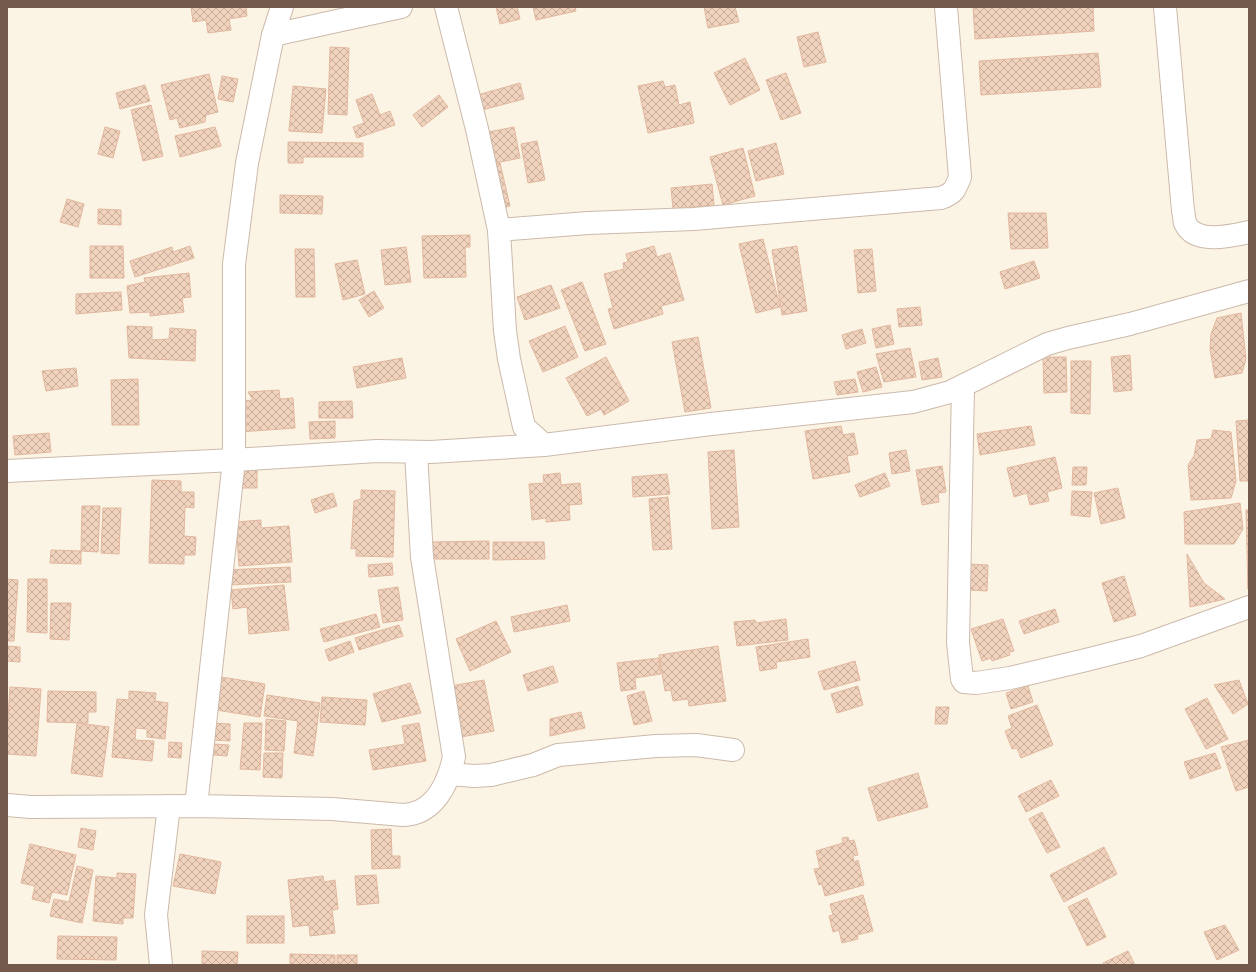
<svg xmlns="http://www.w3.org/2000/svg" width="1256" height="972" font-family="Helvetica,sans-serif">
<defs>
<pattern id="building-cross-hatch" width="8" height="8" patternUnits="userSpaceOnUse"><rect width="8" height="8" fill="#f0d2bd"/><path d="M0 0l8 8M0 8l8-8" fill="none" stroke="#c7ad9c"/></pattern>
</defs>
<rect width="100%" height="100%" fill="#fbf3e4"/>
<!-- building -->
<g fill="url(#building-cross-hatch)" stroke="#e2b89e">
<polygon points="191,7 246,7 247,16 229,19 231,30 208,33 206,20 193,22"/>
<polygon points="496,7 517,7 520,19 500,24"/>
<polygon points="533,7 575,7 576,11 536,20"/>
<polygon points="704,7 735,7 739,22 708,28"/>
<polygon points="973,7 1093,7 1094,31 975,39"/>
<polygon points="818,32 826,62 804,67 797,37"/>
<polygon points="330,47 349,48 347,115 328,114"/>
<polygon points="1098,53 1101,87 981,95 979,61"/>
<polygon points="745,58 760,90 730,105 714,73"/>
<polygon points="786,73 801,113 781,120 766,80"/>
<polygon points="209,74 218,112 206,115 205,122 180,128 177,118 170,120 161,85"/>
<polygon points="222,76 238,79 233,102 218,99"/>
<polygon points="663,81 665,87 675,85 679,105 690,102 694,123 648,133 638,86"/>
<polygon points="520,83 524,99 478,111 474,96"/>
<polygon points="145,85 150,101 120,109 116,93"/>
<polygon points="293,86 326,89 322,133 289,131"/>
<polygon points="372,94 380,115 390,111 395,125 357,138 353,127 364,123 356,100"/>
<polygon points="439,95 448,107 422,127 413,115"/>
<polygon points="151,105 163,156 143,161 131,110"/>
<polygon points="105,127 120,131 113,158 98,154"/>
<polygon points="215,127 221,146 180,157 175,136"/>
<polygon points="514,127 520,158 490,164 483,133"/>
<polygon points="537,141 545,180 528,183 521,144"/>
<polygon points="288,142 363,143 363,157 303,157 303,163 288,163"/>
<polygon points="776,143 784,174 756,181 748,151"/>
<polygon points="743,148 755,196 723,205 710,157"/>
<polygon points="500,163 510,206 498,209 487,166"/>
<polygon points="712,184 714,205 673,209 671,188"/>
<polygon points="280,195 323,196 322,214 280,213"/>
<polygon points="67,199 84,204 78,227 60,222"/>
<polygon points="98,209 121,210 121,225 98,224"/>
<polygon points="1008,213 1046,213 1048,248 1011,249"/>
<polygon points="470,235 470,247 465,247 466,277 424,278 422,236"/>
<polygon points="763,239 780,307 756,313 739,244"/>
<polygon points="90,246 123,246 124,278 90,278"/>
<polygon points="190,246 194,258 135,277 130,261 172,247 173,252"/>
<polygon points="654,246 657,257 670,253 684,300 661,306 663,314 614,329 608,309 613,308 604,274 624,269 623,263 628,262 626,254"/>
<polygon points="797,246 807,311 782,315 772,250"/>
<polygon points="406,247 411,282 385,285 381,250"/>
<polygon points="295,249 314,249 315,297 296,297"/>
<polygon points="872,249 876,291 858,293 854,250"/>
<polygon points="357,260 365,294 343,300 335,264"/>
<polygon points="1034,261 1040,278 1005,289 1000,272"/>
<polygon points="189,273 191,297 182,298 184,312 150,316 150,312 130,313 127,286 145,282 144,278"/>
<polygon points="582,282 606,344 585,351 561,290"/>
<polygon points="551,285 560,308 525,320 517,297"/>
<polygon points="374,291 384,308 369,317 359,300"/>
<polygon points="121,292 122,310 76,314 76,294"/>
<polygon points="920,307 922,325 899,327 897,309"/>
<polygon points="1241,313 1246,359 1242,373 1215,378 1210,349 1211,334 1217,318"/>
<polygon points="890,325 894,344 876,348 872,329"/>
<polygon points="127,326 152,327 152,340 169,339 170,328 196,330 195,361 129,358"/>
<polygon points="565,326 578,357 543,372 529,341"/>
<polygon points="862,329 866,343 846,349 842,335"/>
<polygon points="698,337 711,408 685,412 672,342"/>
<polygon points="910,348 916,377 884,382 876,354"/>
<polygon points="1130,355 1132,390 1114,392 1111,357"/>
<polygon points="606,357 629,401 604,415 601,409 587,416 566,378"/>
<polygon points="1043,357 1066,357 1067,392 1044,393"/>
<polygon points="402,358 406,378 357,388 353,367"/>
<polygon points="938,358 942,377 922,380 919,362"/>
<polygon points="1071,361 1091,361 1090,414 1071,413"/>
<polygon points="876,367 882,387 863,392 857,372"/>
<polygon points="76,368 78,386 46,391 42,371"/>
<polygon points="138,379 139,425 112,425 111,380"/>
<polygon points="855,379 858,392 837,395 834,382"/>
<polygon points="279,390 280,399 293,398 295,428 240,432 238,401 253,400 248,392"/>
<polygon points="352,401 353,418 319,418 319,402"/>
<polygon points="1249,420 1249,481 1240,481 1236,421"/>
<polygon points="335,421 335,438 310,439 309,422"/>
<polygon points="841,426 843,435 854,433 858,454 847,456 850,472 813,479 805,431"/>
<polygon points="1031,426 1035,445 980,455 977,434"/>
<polygon points="1213,430 1231,432 1236,481 1231,498 1191,500 1188,465 1194,456 1197,440 1211,439"/>
<polygon points="49,433 51,452 15,455 13,436"/>
<polygon points="734,450 739,527 712,529 708,452"/>
<polygon points="906,450 910,471 892,474 889,453"/>
<polygon points="1055,457 1062,488 1047,492 1049,501 1030,505 1027,493 1014,497 1007,468"/>
<polygon points="942,466 946,492 938,493 939,502 922,505 916,470"/>
<polygon points="1073,467 1087,467 1086,485 1072,485"/>
<polygon points="237,468 257,468 257,488 236,488"/>
<polygon points="560,473 561,485 580,483 582,504 569,505 570,520 546,522 546,518 532,520 529,484 544,483 543,475"/>
<polygon points="885,473 890,486 860,497 855,485"/>
<polygon points="667,474 670,494 633,497 632,477"/>
<polygon points="152,480 181,481 181,492 194,492 194,508 185,507 184,536 196,537 195,555 184,555 184,564 149,563"/>
<polygon points="1118,488 1125,518 1101,524 1094,493"/>
<polygon points="361,490 395,491 393,557 356,556 356,548 351,549 354,501 361,499"/>
<polygon points="1072,491 1092,492 1090,517 1071,515"/>
<polygon points="333,493 337,506 315,513 311,500"/>
<polygon points="668,497 672,549 653,550 649,499"/>
<polygon points="1240,503 1243,529 1234,544 1185,544 1184,512"/>
<polygon points="82,506 100,506 98,552 81,551"/>
<polygon points="103,508 121,508 119,554 101,553"/>
<polygon points="1246,510 1249,510 1248,589"/>
<polygon points="261,520 261,528 289,526 292,562 239,566 236,522"/>
<polygon points="489,541 489,559 433,559 432,542"/>
<polygon points="493,542 544,542 545,559 493,560"/>
<polygon points="51,550 81,551 81,564 50,563"/>
<polygon points="1187,554 1204,583 1225,599 1190,607"/>
<polygon points="392,563 393,575 369,577 368,565"/>
<polygon points="970,564 988,565 987,591 970,590"/>
<polygon points="290,567 291,582 228,585 226,570"/>
<polygon points="1124,576 1136,615 1114,622 1102,583"/>
<polygon points="7,579 18,580 14,641 7,641"/>
<polygon points="28,579 47,579 47,633 27,632"/>
<polygon points="284,585 289,630 249,634 247,607 233,609 231,590"/>
<polygon points="398,587 403,620 383,623 378,590"/>
<polygon points="51,603 71,603 69,640 50,639"/>
<polygon points="567,605 570,621 514,632 511,617"/>
<polygon points="1055,609 1059,622 1024,634 1019,621"/>
<polygon points="376,614 380,627 324,642 320,629"/>
<polygon points="786,619 788,640 737,646 734,622 755,620 756,623"/>
<polygon points="1003,619 1014,651 1009,652 1010,655 992,661 991,658 982,661 971,629"/>
<polygon points="496,621 511,652 470,671 456,639"/>
<polygon points="399,625 403,636 359,650 355,638"/>
<polygon points="808,639 810,657 776,662 777,668 760,671 756,647"/>
<polygon points="350,641 354,652 329,661 325,650"/>
<polygon points="7,646 20,647 20,662 7,661"/>
<polygon points="718,646 726,701 689,706 688,699 673,701 671,690 665,691 659,655"/>
<polygon points="659,658 661,674 635,678 636,689 621,691 617,663"/>
<polygon points="855,661 860,680 824,690 818,672"/>
<polygon points="553,666 558,682 528,691 523,675"/>
<polygon points="221,677 265,684 260,717 216,710"/>
<polygon points="484,680 494,731 461,737 451,686"/>
<polygon points="1239,680 1248,704 1233,714 1214,685"/>
<polygon points="410,683 421,713 382,722 373,694"/>
<polygon points="858,686 863,705 837,713 831,694"/>
<polygon points="1028,686 1033,702 1011,709 1006,693"/>
<polygon points="10,687 41,689 36,756 7,754 7,732"/>
<polygon points="48,691 96,692 96,712 88,712 88,723 47,722"/>
<polygon points="129,691 156,693 155,701 168,703 165,739 147,737 147,729 136,728 135,740 154,741 152,761 112,757 117,699 129,700"/>
<polygon points="644,691 652,721 634,725 627,696"/>
<polygon points="267,695 320,703 313,756 294,753 298,721 264,716"/>
<polygon points="322,697 367,700 365,725 320,722"/>
<polygon points="1207,698 1228,739 1206,749 1185,709"/>
<polygon points="1037,705 1053,745 1021,758 1017,748 1012,749 1005,731 1012,728 1008,716"/>
<polygon points="936,707 949,707 947,724 935,724"/>
<polygon points="581,712 585,728 550,736 550,719"/>
<polygon points="266,719 286,721 284,751 265,750"/>
<polygon points="77,723 109,727 102,777 71,773"/>
<polygon points="212,723 230,724 230,741 211,740"/>
<polygon points="244,723 262,723 260,770 240,769"/>
<polygon points="419,723 426,761 373,770 369,750 405,744 402,726"/>
<polygon points="1249,740 1249,787 1236,791 1221,747"/>
<polygon points="169,742 182,743 181,758 168,757"/>
<polygon points="214,744 229,745 227,756 213,755"/>
<polygon points="264,753 283,753 282,778 263,777"/>
<polygon points="1215,753 1221,768 1190,779 1184,762"/>
<polygon points="918,773 928,807 878,821 868,788"/>
<polygon points="1051,780 1059,796 1026,812 1018,796"/>
<polygon points="1042,812 1060,847 1047,853 1029,819"/>
<polygon points="81,828 96,831 93,850 78,847"/>
<polygon points="391,829 392,856 400,856 400,868 372,869 371,830"/>
<polygon points="848,837 849,841 854,840 858,855 853,856 854,862 858,860 864,885 825,896 822,884 819,885 814,869 820,868 816,851 843,843 842,838"/>
<polygon points="30,844 76,855 67,895 52,892 49,903 32,899 35,886 21,883"/>
<polygon points="1104,847 1117,874 1064,902 1050,875"/>
<polygon points="180,854 221,862 215,894 173,886"/>
<polygon points="77,866 93,870 82,923 50,916 54,899 69,902"/>
<polygon points="117,873 136,874 133,918 123,918 123,924 93,921 96,876 117,878"/>
<polygon points="376,875 379,903 357,905 355,876"/>
<polygon points="323,876 324,882 335,880 338,909 332,910 335,933 310,936 309,925 293,927 288,880"/>
<polygon points="863,895 873,931 857,935 858,939 842,943 839,930 833,932 829,916 833,915 830,904"/>
<polygon points="1087,898 1106,937 1087,946 1068,907"/>
<rect x="247" y="916" width="37" height="27"/>
<polygon points="1225,925 1239,950 1217,960 1204,932"/>
<polygon points="58,936 117,937 116,960 57,959"/>
<polygon points="202,951 238,952 237,965 202,965"/>
<polygon points="1128,951 1135,965 1104,965 1103,963"/>
<polygon points="290,954 335,955 335,965 290,965"/>
<rect x="337" y="955" width="20" height="10"/>
</g>
<g fill="none" stroke-linecap="round" stroke-linejoin="round">
<!-- minor casing -->
<g stroke="#ccbaab" stroke-width="24">
<g id="minor">
<polyline points="446,7 477,129 499,230"/>
<path d="M1165,7L1183,211C1184,214 1184,219 1185,223C1195,245 1231,236 1249,232"/>
<polyline points="273,35 401,7"/>
<polyline points="963,386 958,643 962,679 964,682 976,683 1010,678 1086,660 1141,646 1249,607"/>
<path d="M544,445L524,427L509,359L505,331L499,230L588,223L694,219L941,198C954,193 955,190 960,177L946,7"/>
<polyline points="7,471 234,460 377,451 431,452 544,445 711,424 913,402 950,392 1047,344 1068,338 1130,324 1249,291"/>
<polyline points="450,774 474,776 491,775 533,765 558,755 656,746 696,745 733,750"/>
<path d="M7,805L31,807L196,806L332,809L403,815C434,814 448,784 454,757L422,557L416,452"/>
<polyline points="196,806 234,460 234,264 247,163 273,35 282,7"/>
<polyline points="161,965 156,915 169,806"/>
</g>
</g>
<!-- minor -->
<use href="#minor" stroke="#fff" stroke-width="22"/>
</g>
<!-- border -->
<rect width="1256" height="972" fill="none" stroke="#73594b" stroke-width="16"/>
</svg>
